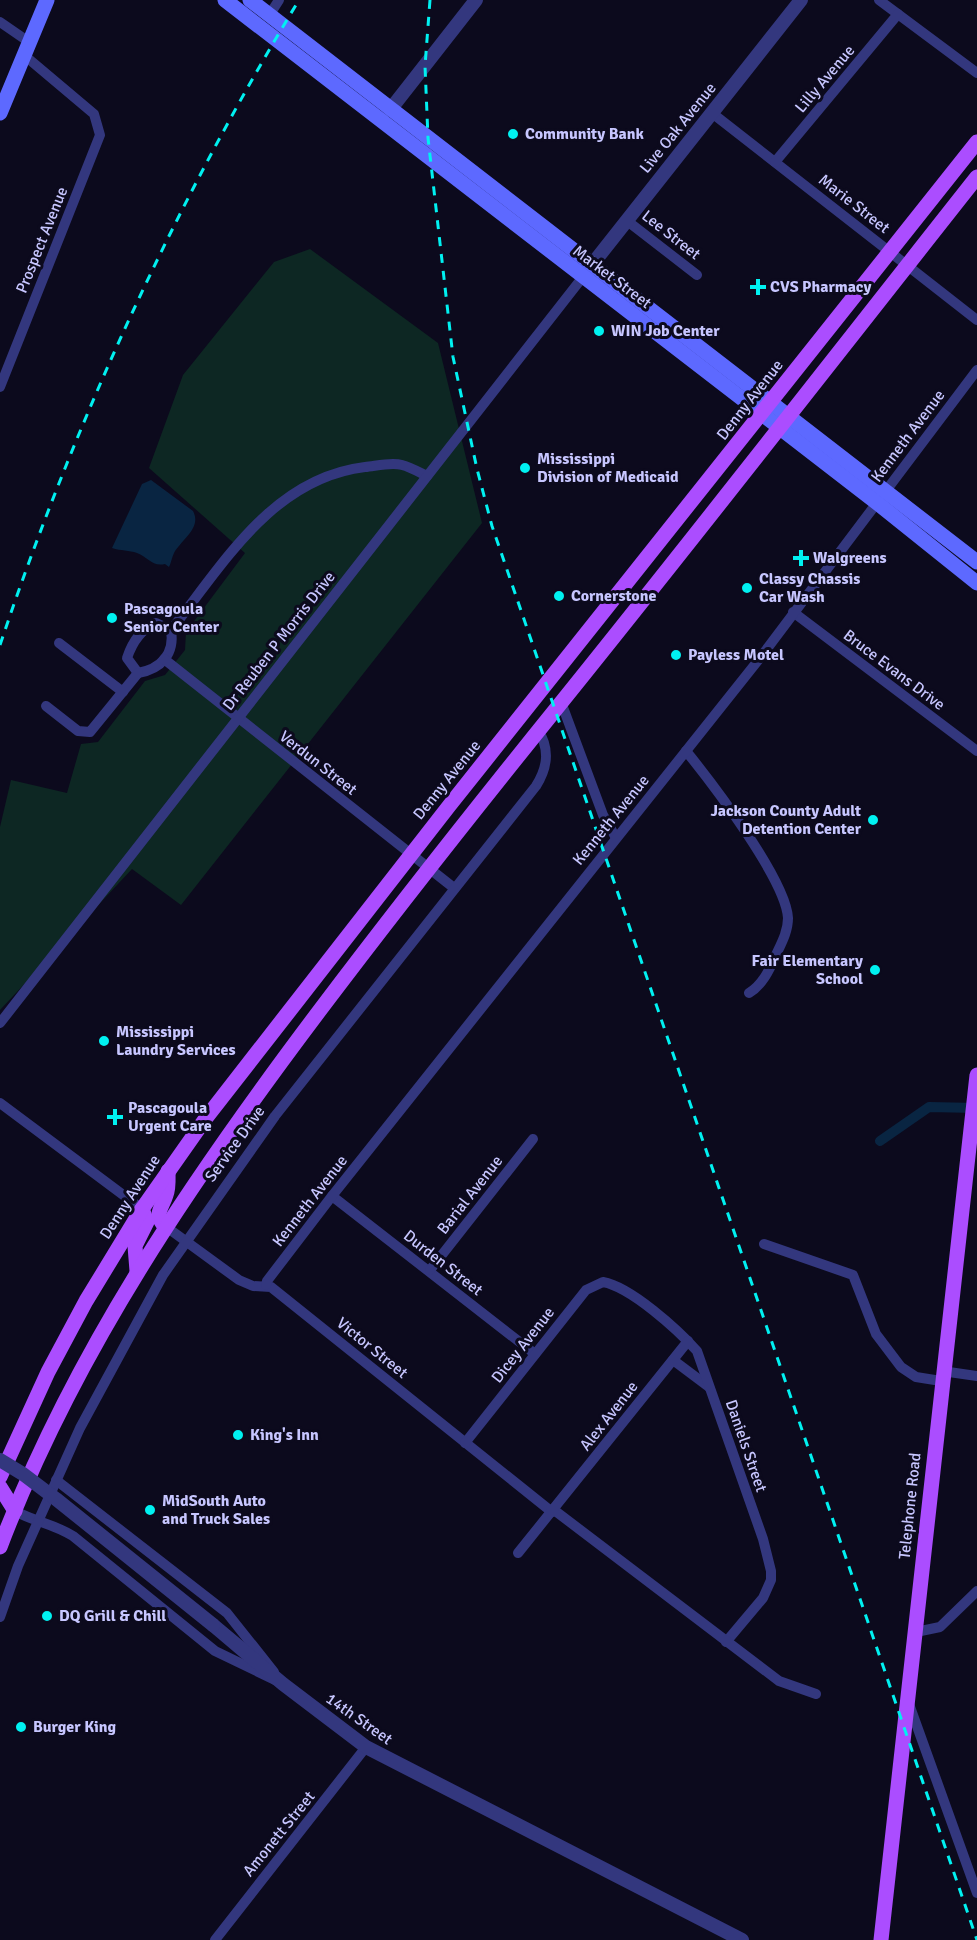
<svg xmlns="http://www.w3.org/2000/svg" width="977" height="1940" font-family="Signika,sans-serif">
<rect width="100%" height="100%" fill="#0c0a1d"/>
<!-- green -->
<polygon fill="#0d2723" points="310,249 438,343 482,523 181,905 132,869 0,1010 0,827 11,780 67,793 81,744 98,742 145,681 165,675 185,650 186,632 245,553 149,468 183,375 274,262"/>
<!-- water -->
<path fill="#092542" d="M151,480L193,511C202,528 182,539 174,553C172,557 171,563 169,567L165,564C152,567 148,557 137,553C129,550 121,551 112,548L142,484Z"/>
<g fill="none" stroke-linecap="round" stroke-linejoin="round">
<!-- canal -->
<polyline stroke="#092542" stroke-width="10" points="880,1141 929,1107 977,1108"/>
<!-- minor -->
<g stroke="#33377e" stroke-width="10">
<polyline points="879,0 977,73"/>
<polyline points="270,14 279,0"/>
<polyline points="0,22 29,42"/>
<polyline points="712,113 977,320"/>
<polyline points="775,162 898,14"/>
<polyline points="626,220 697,275"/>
<polyline points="0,387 100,135 94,114 24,55"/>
<polyline points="793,612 977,751"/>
<path d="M156,623L171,630C175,654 161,669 138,673L127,658C132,643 141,629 156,623Z"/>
<path d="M171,630C224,563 273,478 365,467C376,466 391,462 402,465C410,467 419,472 427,476"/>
<polyline points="59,643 123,692"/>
<polyline points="164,659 454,888"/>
<polyline points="561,702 603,815 616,838"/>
<polyline points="46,706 78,731 90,732 138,673"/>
<path d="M686,751C712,783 786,880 788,918C788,932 781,944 775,957C769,971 762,985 749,993"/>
<polyline points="0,1023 582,278"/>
<polyline points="0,1103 142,1209"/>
<polyline points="332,1196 535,1354"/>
<polyline points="165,1226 239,1280 253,1286 271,1287 552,1512"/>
<polyline points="764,1244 853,1275 876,1334 901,1367 916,1377 941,1381"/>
<polyline points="430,1270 533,1139"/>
<polyline points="266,1285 267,1281 332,1196 760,658 977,370"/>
<polyline points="673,1360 709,1387"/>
<polyline points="942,1371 977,1376"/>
<path d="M465,1443L586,1290L603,1282C631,1287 678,1330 697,1351L763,1539L771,1571V1580L763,1598L726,1642"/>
<polyline points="56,1480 227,1613 274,1672"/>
<polyline points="554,1510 779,1681 816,1694"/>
<path d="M15,1511C35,1522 52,1523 73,1536L215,1651L275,1680"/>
<polyline points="518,1553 688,1341"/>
<path d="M0,1617L18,1566L80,1428L163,1275L275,1116L536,786C548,767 550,749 538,730"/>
<polyline points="916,1632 940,1627 977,1591"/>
<polyline points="909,1704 977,1893"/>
<polyline points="215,1940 366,1747"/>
</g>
<!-- tertiary -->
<g stroke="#33377e" stroke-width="14">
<polyline points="390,110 476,0"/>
<polyline points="587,271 801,0"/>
<polyline points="213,1625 283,1684 366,1747 742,1940"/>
</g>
<!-- secondary -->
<g stroke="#5d69ff" stroke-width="15">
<polyline points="225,0 876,502 977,583"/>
<polyline points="250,0 977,562"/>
<polyline points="0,113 47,0"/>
</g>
<!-- primary -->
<g stroke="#ab4dff" stroke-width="15">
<path d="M165,1226C153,1215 162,1208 166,1195C169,1188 168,1178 168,1171"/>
<polyline points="137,1271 135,1246 147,1222 142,1209"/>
<polyline points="0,1477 48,1372 86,1301 142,1209 206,1118 449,806 977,142"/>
<polyline points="0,1487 15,1511"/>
<path d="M0,1547C75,1350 194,1177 320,1010C397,908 476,808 556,709C698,533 837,354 977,177"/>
<polyline points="881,1940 977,1075"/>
</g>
<!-- rail -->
<g stroke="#00f1f1" stroke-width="3" stroke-dasharray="9 8" stroke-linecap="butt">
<polyline points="430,0 425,66 428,138 453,357 477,469 492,526 977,1940"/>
<path d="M0,645C75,421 176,202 299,0"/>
</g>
<!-- tertiary-bridge -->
<polyline stroke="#33377e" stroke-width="14" points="0,1460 23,1474 56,1499 213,1625"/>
</g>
<!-- markers -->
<g fill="#00f1f1" stroke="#0c0a1d" stroke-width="2">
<circle cx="513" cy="134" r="6"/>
<path d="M755 278h6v6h6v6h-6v6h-6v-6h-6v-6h6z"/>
<circle cx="599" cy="331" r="6"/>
<circle cx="525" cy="468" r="6"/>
<path d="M798 549h6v6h6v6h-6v6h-6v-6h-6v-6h6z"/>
<circle cx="747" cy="588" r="6"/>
<circle cx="559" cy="596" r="6"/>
<circle cx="112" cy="618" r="6"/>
<circle cx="676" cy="655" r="6"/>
<circle cx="873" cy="820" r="6"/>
<circle cx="875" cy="970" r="6"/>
<circle cx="104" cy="1041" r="6"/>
<path d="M112 1108h6v6h6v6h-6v6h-6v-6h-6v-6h6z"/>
<circle cx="238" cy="1435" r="6"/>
<circle cx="150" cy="1510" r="6"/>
<circle cx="47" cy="1616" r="6"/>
<circle cx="21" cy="1727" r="6"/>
</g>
<g text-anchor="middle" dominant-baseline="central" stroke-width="6" stroke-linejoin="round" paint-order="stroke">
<!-- street labels -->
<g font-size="16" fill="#c7c6ff" stroke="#0c0a1d">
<text transform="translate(825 79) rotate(-50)">Lilly Avenue</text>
<text transform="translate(678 128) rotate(-51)">Live Oak Avenue</text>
<text transform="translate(854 204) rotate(38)">Marie Street</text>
<text transform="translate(671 235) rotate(38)">Lee Street</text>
<text transform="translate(42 240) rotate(-68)">Prospect Avenue</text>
<text transform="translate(612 277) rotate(37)">Market Street</text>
<text transform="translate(750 400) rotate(-52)">Denny Avenue</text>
<text transform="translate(908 436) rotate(-53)">Kenneth Avenue</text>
<text transform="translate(279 641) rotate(-52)">Dr Reuben P Morris Drive</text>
<text transform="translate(894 670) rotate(37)">Bruce Evans Drive</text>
<text transform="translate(318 763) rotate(38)">Verdun Street</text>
<text transform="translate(447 780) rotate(-51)">Denny Avenue</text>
<text transform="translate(611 820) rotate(-51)">Kenneth Avenue</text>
<text transform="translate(235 1144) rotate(-54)">Service Drive</text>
<text transform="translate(470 1195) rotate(-52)">Barial Avenue</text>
<text transform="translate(130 1197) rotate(-57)">Denny Avenue</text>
<text transform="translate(310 1201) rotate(-52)">Kenneth Avenue</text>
<text transform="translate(443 1263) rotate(38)">Durden Street</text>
<text transform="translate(523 1345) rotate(-52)">Dicey Avenue</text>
<text transform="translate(372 1348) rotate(39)">Victor Street</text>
<text transform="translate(609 1416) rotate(-52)">Alex Avenue</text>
<text transform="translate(746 1446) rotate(71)">Daniels Street</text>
<text transform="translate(910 1506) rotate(-84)">Telephone Road</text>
<text transform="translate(359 1719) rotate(35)">14th Street</text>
<text transform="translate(279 1834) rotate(-51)">Amonett Street</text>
</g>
<!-- poi labels -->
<g font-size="16" font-weight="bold" fill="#c7c6ff" stroke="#0c0a1d" text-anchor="start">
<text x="525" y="134">Community Bank</text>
<text x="770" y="287">CVS Pharmacy</text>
<text x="611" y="331">WIN Job Center</text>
<text x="537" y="459">Mississippi<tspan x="537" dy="18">Division of Medicaid</tspan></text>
<text x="813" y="558">Walgreens</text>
<text x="759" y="579">Classy Chassis<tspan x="759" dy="18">Car Wash</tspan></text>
<text x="571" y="596">Cornerstone</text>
<text x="124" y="609">Pascagoula<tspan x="124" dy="18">Senior Center</tspan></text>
<text x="688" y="655">Payless Motel</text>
<text x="861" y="811" text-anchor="end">Jackson County Adult<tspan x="861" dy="18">Detention Center</tspan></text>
<text x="863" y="961" text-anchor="end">Fair Elementary<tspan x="863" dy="18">School</tspan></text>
<text x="116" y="1032">Mississippi<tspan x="116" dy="18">Laundry Services</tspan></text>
<text x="128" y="1108">Pascagoula<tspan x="128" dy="18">Urgent Care</tspan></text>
<text x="250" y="1435">King's Inn</text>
<text x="162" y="1501">MidSouth Auto<tspan x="162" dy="18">and Truck Sales</tspan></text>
<text x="59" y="1616">DQ Grill &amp; Chill</text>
<text x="33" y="1727">Burger King</text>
</g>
</g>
</svg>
